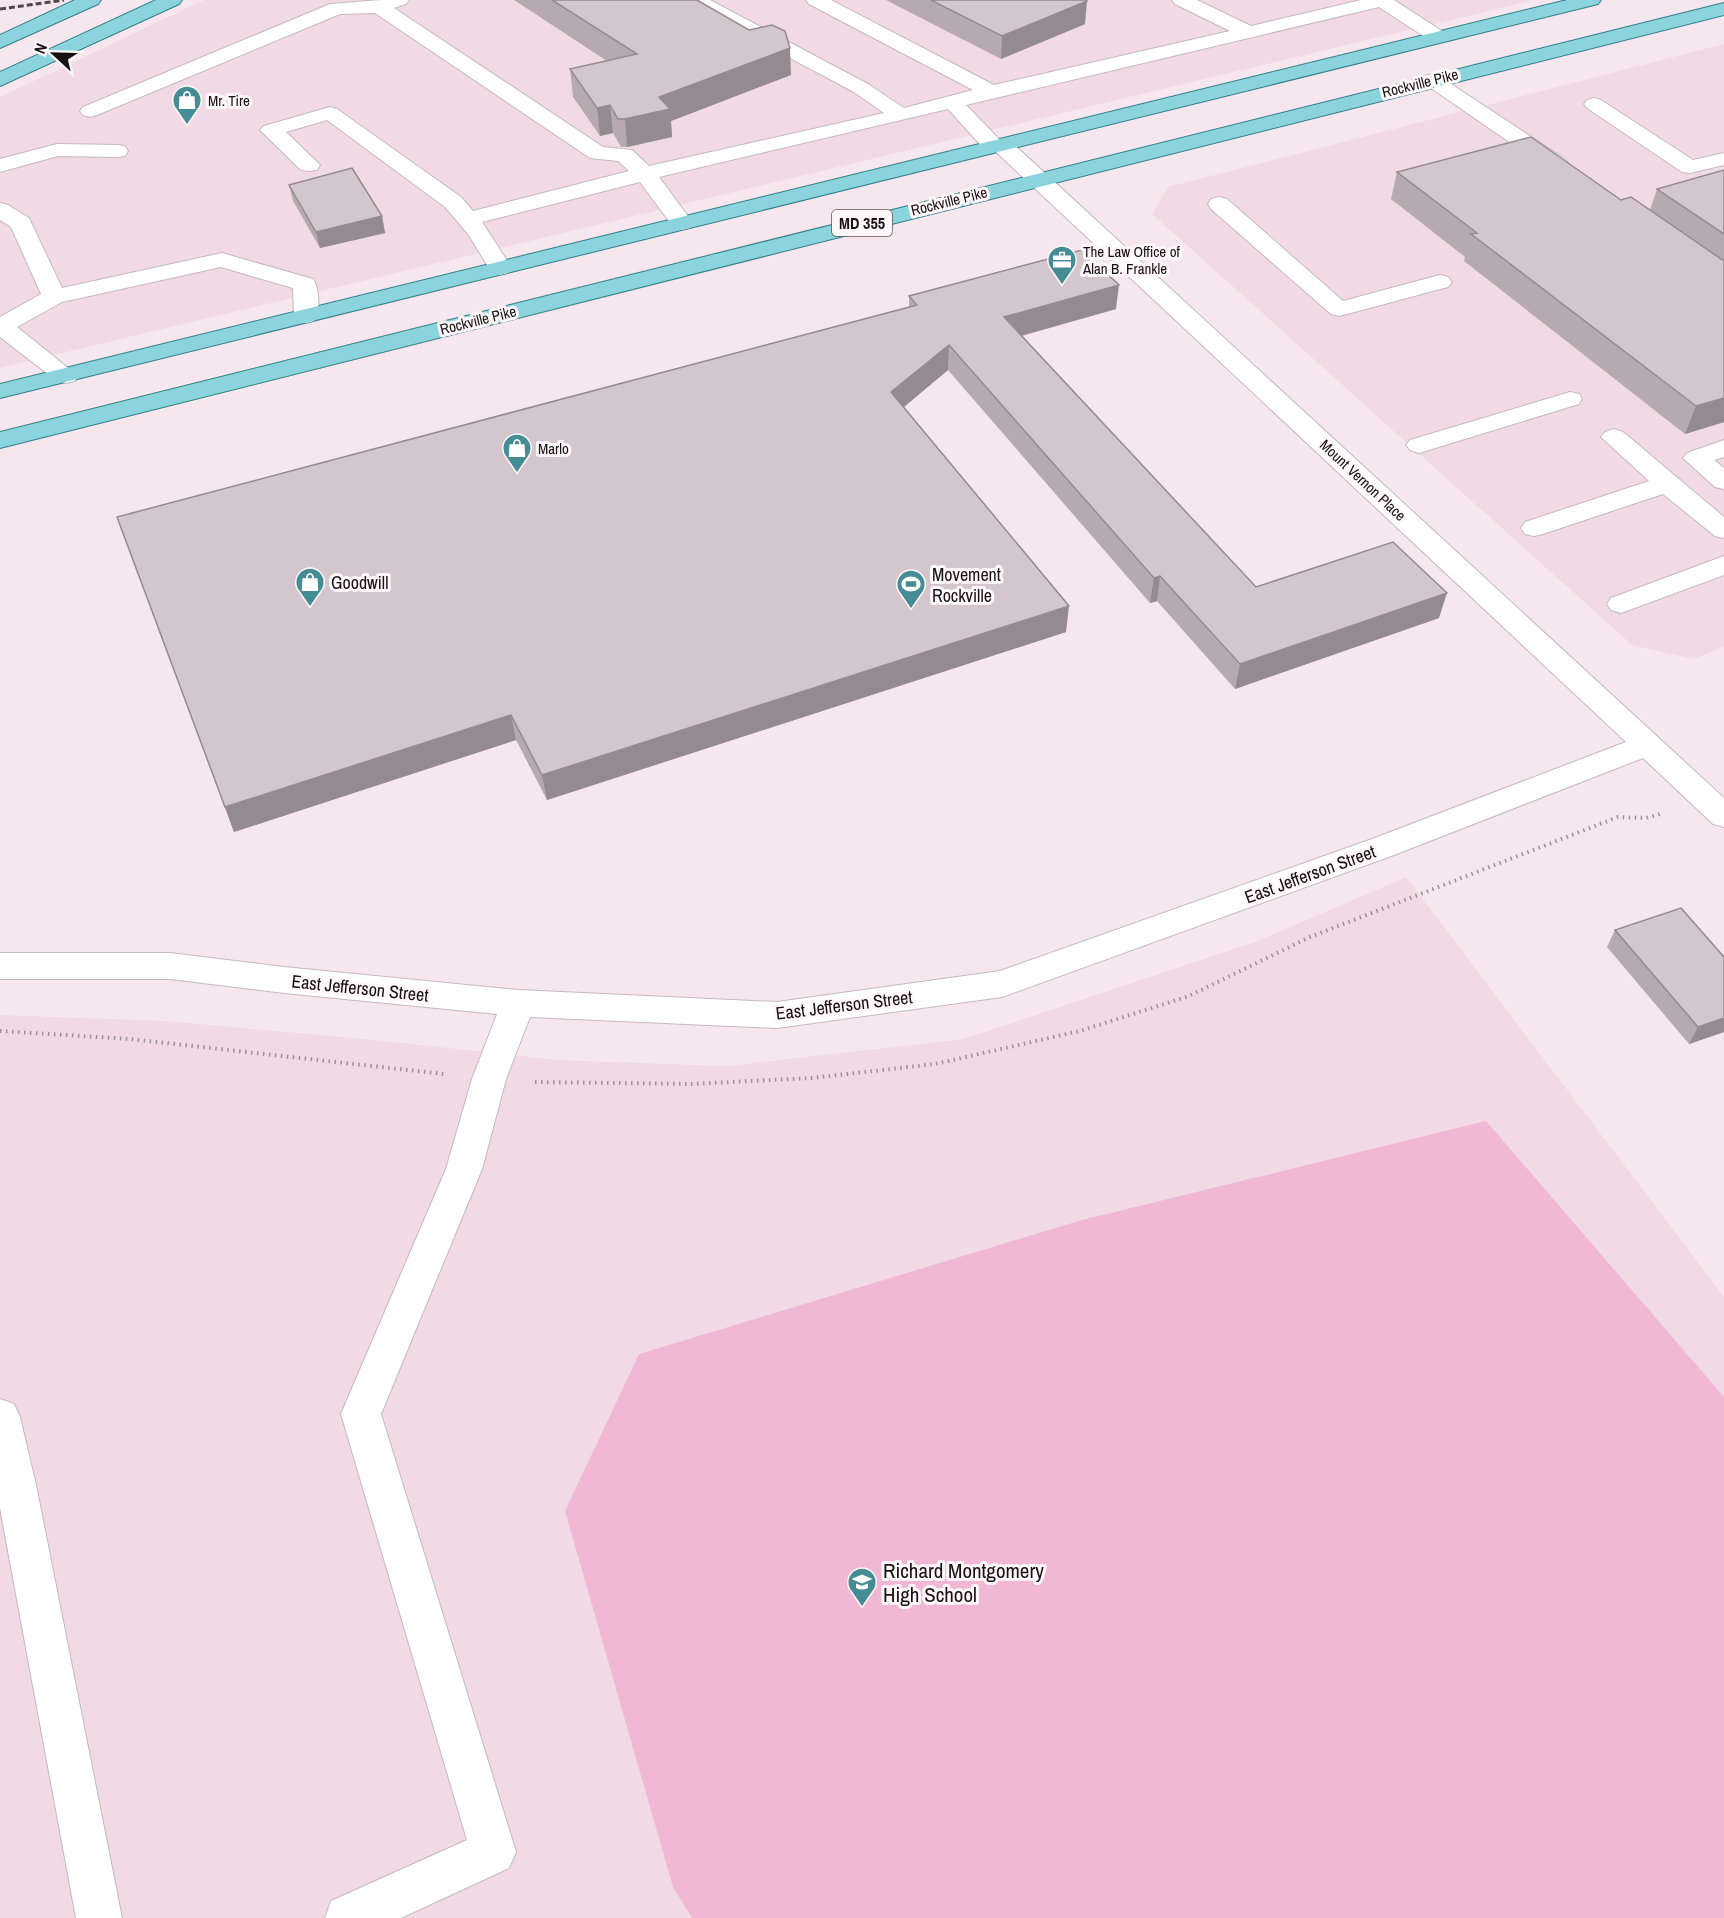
<svg xmlns="http://www.w3.org/2000/svg" width="1724" height="1918" font-family="'Archivo Narrow',sans-serif">
<rect width="100%" height="100%" fill="#f6e7ee"/>
<!-- built -->
<g fill="#f1dae5">
<polygon points="204,0 1534,0 0,368 0,97"/>
<polygon points="1724,44 1724,647 1693,659 1632,645 1152,214 1168,187"/>
<polygon points="1406,877 1724,1297 1724,1918 0,1918 0,1015 167,1021 375,1040 557,1060 727,1066 964,1039 1258,941"/>
</g>
<!-- green -->
<polygon fill="#f1b8d5" points="1486,1121 1724,1397 1724,1918 692,1918 673,1887 565,1511 639,1354 1082,1220"/>
<g fill="none" stroke-linecap="round" stroke-linejoin="round">
<!-- minor casing -->
<g stroke="#c6b8bf" stroke-width="2">
<g id="minor">
<polygon points="381,0 409,0 406,4 394,8 603,147 632,150 649,166 884,113 854,92 688,4 685,0 710,0 868,84 904,108 973,90 809,4 806,0 831,0 994,85 1230,31 1175,4 1172,0 1197,0 1251,26 1361,0 1394,0 1445,33 1448,37 1445,41 1431,41 1379,7 966,105 999,139 1009,140 1724,798 1724,827 1713,824 1643,758 1394,855 1002,997 777,1028 530,1017 506,1079 482,1169 381,1414 516,1852 509,1868 401,1918 325,1918 331,1901 467,1840 341,1414 446,1169 472,1079 497,1014 284,993 170,979 0,979 0,953 170,953 284,967 518,990 777,1002 1000,971 1372,839 1626,742 996,152 986,151 948,109 659,177 693,223 690,228 682,230 674,228 640,182 482,222 512,268 508,273 500,275 492,273 468,234 445,207 327,120 286,132 320,165 317,170 309,171 301,170 260,130 264,126 323,109 330,107 337,109 461,197 473,211 629,171 618,161 590,158 375,13 340,14 97,115 90,117 83,115 80,111 83,107 330,4"/>
<polygon points="1432,74 1439,76 1566,160 1569,165 1566,170 1558,171 1550,170 1425,84 1422,80 1425,76"/>
<polygon points="1594,98 1601,100 1693,160 1724,153 1724,165 1690,173 1682,172 1587,108 1584,104 1587,100"/>
<polygon points="57,144 117,145 125,146 128,151 125,156 117,157 58,156 0,172 0,159"/>
<polygon points="1219,197 1227,199 1343,301 1440,275 1448,277 1452,282 1448,287 1347,314 1339,316 1331,314 1211,209 1208,204 1211,199"/>
<path d="M0,203L8,205L29,218L62,288L222,253L313,279C319,288 321,312 314,321L306,323L298,321L294,316L293,288L221,267L62,302L17,327L78,376L75,381L66,383L57,381L0,337V317L41,294L11,227L0,220Z"/>
<polygon points="1570,392 1579,394 1582,399 1579,404 1419,453 1410,450 1406,445 1410,440"/>
<polygon points="1614,429 1623,432 1724,517 1724,538 1715,536 1663,494 1543,534 1534,536 1525,534 1521,528 1525,522 1649,481 1601,437 1605,432"/>
<polygon points="1724,440 1724,457 1714,460 1724,468 1724,489 1715,487 1683,458 1687,453"/>
<polygon points="1724,556 1724,575 1621,613 1611,610 1607,604 1611,598"/>
<polygon points="0,1399 14,1404 20,1417 36,1485 122,1918 76,1918 0,1508"/>
</g>
</g>
<!-- major casing -->
<g stroke="#317e87" stroke-width="2">
<g id="major">
<polygon points="75,0 101,0 98,4 0,48 0,35"/>
<polygon points="156,0 182,0 179,4 0,86 0,72"/>
<polygon points="1567,0 1601,0 1598,4 0,398 0,384"/>
<polygon points="1724,3 1724,15 0,448 0,432"/>
</g>
</g>
<!-- path -->
<g stroke="#9b9095" stroke-width="4" stroke-dasharray="1.5 4.5" stroke-linecap="butt">
<polyline points="0,1031 130,1039 444,1074"/>
<polyline points="535,1082 691,1084 812,1078 935,1064 1080,1031 1189,996 1310,937 1618,817 1646,818 1660,814"/>
</g>
<!-- minor -->
<use href="#minor" fill="#fff" fill-rule="evenodd"/>
<!-- major -->
<use href="#major" fill="#8cd4dd" fill-rule="evenodd"/>
<!-- rail -->
<polyline stroke="#4f474a" stroke-width="3" stroke-dasharray="6 3" stroke-linecap="butt" points="0,9 64,0"/>
</g>
<!-- wall -->
<g fill="#b6aab0">
<polygon points="514,0 697,0 791,75 671,121 672,137 627,147 621,147 613,133 600,136 573,97 570,69 607,61"/>
<polygon points="886,0 1085,0 1085,24 1001,59"/>
<polygon points="1724,170 1724,422 1685,434 1464,261 1465,257 1391,199 1397,172 1621,200 1650,210 1657,189"/>
<polygon points="289,185 382,216 385,233 320,248 293,201"/>
<polygon points="909,296 1116,309 1022,336 1256,587 1439,618 1235,689 1157,601 1150,603 948,370 903,407 1066,632 547,800 516,740 234,832 117,517 909,307"/>
<polygon points="1615,930 1724,1032 1689,1044 1607,947"/>
</g>
<!-- shaded-wall -->
<g fill="#948b90">
<polygon points="1087,1 1085,24 1001,59 1002,36"/>
<polygon points="790,48 791,75 671,121 672,137 627,147 625,119 659,97"/>
<polygon points="610,105 613,133 600,136 597,108"/>
<polygon points="382,216 385,233 320,248 316,232"/>
<polygon points="1119,285 1116,309 1002,341 1004,317"/>
<polygon points="949,345 948,370 891,418 891,392"/>
<polygon points="1724,398 1724,422 1685,434 1696,406"/>
<polygon points="1160,576 1157,601 1150,603 1154,578"/>
<polygon points="1447,593 1439,618 1235,689 1240,664"/>
<polygon points="1069,606 1066,632 547,800 542,775"/>
<polygon points="511,715 516,740 234,832 225,807"/>
<polygon points="1724,1018 1724,1032 1689,1044 1698,1027"/>
</g>
<!-- building -->
<g fill="#d4c6cd" stroke="#948b90" stroke-width="1.5">
<polygon points="552,0 697,0 749,30 772,25 785,31 790,48 659,97 670,109 625,119 618,119 610,105 597,108 570,69 637,54"/>
<polygon points="931,0 1085,0 1087,1 1002,36"/>
<polygon points="1531,137 1621,200 1631,197 1724,261 1724,398 1696,406 1471,234 1477,233 1397,172"/>
<polygon points="352,168 382,216 316,232 289,185"/>
<polygon points="1724,170 1724,234 1657,189"/>
<polygon points="1082,250 1119,285 1004,317 1256,587 1393,542 1447,593 1240,664 1160,576 1154,578 949,345 891,392 1069,606 542,775 511,715 225,807 117,517 917,305 909,296"/>
<polygon points="1681,908 1724,957 1724,1018 1698,1027 1615,930"/>
</g>
<!-- icons -->
<defs>
<g id="shop-pin" transform="scale(1.5)"><path d="M0 17L-7.5 6A9.5 9.5 0 1 1 7.5 6Z" fill="#458c94" stroke="#fdf7fa"/><path d="M-5-2.5h2.3a2.7 3.5 0 0 1 5.4 0H5L5.5 6h-11ZM-1.5-2.5h3a1.5 2.3 0 0 0-3 0Z" fill="#fff"/></g>
<g id="office-pin" transform="scale(1.5)"><path d="M0 17L-7.5 6A9.5 9.5 0 1 1 7.5 6Z" fill="#458c94" stroke="#fdf7fa"/><path d="M-6-3h4V-5.5h4V-3h4V5H-6ZM-1-4.5V-3h2v-1.5ZM-6 0V1H6V0Z" fill="#fff"/></g>
<g id="stadium-pin" transform="scale(1.5)"><path d="M0 17L-7.5 6A9.5 9.5 0 1 1 7.5 6Z" fill="#458c94" stroke="#fdf7fa"/><path d="M0-5a6.5 5 0 1 0 0 10a6.5 5 0 1 0 0-10ZM-3.5-1.8h7v3.6h-7Z" fill="#fff"/></g>
<g id="school-pin" transform="scale(1.5)"><path d="M0 17L-7.5 6A9.5 9.5 0 1 1 7.5 6Z" fill="#458c94" stroke="#fdf7fa"/><path d="M0-5L7-2L0 1L-7-2ZM-4 1L0 2.5L4 1V4Q0 6-4 4Z" fill="#fff"/></g>
</defs>
<g fill-rule="evenodd">
<use href="#shop-pin" x="187" y="100"/>
<use href="#office-pin" x="1062" y="260"/>
<use href="#shop-pin" x="517" y="448"/>
<use href="#shop-pin" x="310" y="582"/>
<use href="#stadium-pin" x="911" y="584"/>
<use href="#school-pin" x="862" y="1582"/>
</g>
<g text-anchor="middle" dominant-baseline="central" stroke-width="6" stroke-linejoin="round" paint-order="stroke">
<!-- far-street labels -->
<g font-size="15" fill="#161113" stroke="#fdf7fa">
<text transform="translate(1420 83) rotate(-14)">Rockville Pike</text>
<text transform="translate(949 201) rotate(-14)">Rockville Pike</text>
<text transform="translate(478 320) rotate(-14)">Rockville Pike</text>
<text transform="translate(1363 480) rotate(43)">Mount Vernon Place</text>
</g>
<!-- far-poi labels -->
<g font-size="15" fill="#161113" stroke="#fdf7fa" text-anchor="start">
<text x="208" y="100">Mr. Tire</text>
<text x="1083" y="251">The Law Office of<tspan x="1083" dy="17">Alan B. Frankle</tspan></text>
<text x="538" y="448">Marlo</text>
</g>
<!-- shield labels -->
<rect fill="#fdf7fa" stroke="#5b5658" stroke-width="1.5" x="832" y="210" width="60" height="26" rx="4.5"/>
<g font-size="16" font-weight="bold" fill="#161113">
<text x="862" y="223">MD 355</text>
</g>
<!-- poi labels -->
<g font-size="18" fill="#161113" stroke="#fdf7fa" text-anchor="start">
<text x="932" y="574">Movement<tspan x="932" dy="21">Rockville</tspan></text>
<text x="331" y="582">Goodwill</text>
</g>
<!-- street labels -->
<g font-size="18" fill="#161113" stroke="#fdf7fa">
<text transform="translate(1310 874) rotate(-20)">East Jefferson Street</text>
<text transform="translate(360 988) rotate(6)">East Jefferson Street</text>
<text transform="translate(844 1005) rotate(-7)">East Jefferson Street</text>
</g>
<!-- near-poi labels -->
<g font-size="21" fill="#161113" stroke="#fdf7fa" text-anchor="start">
<text x="883" y="1570">Richard Montgomery<tspan x="883" dy="24">High School</tspan></text>
</g>
</g>
<!-- north arrow -->
<g transform="translate(54 54) rotate(292)" stroke="#fdf7fa" stroke-width="4.5" paint-order="stroke">
<path d="M0-4.5L10 22L0 15L-10 22Z" fill="#161113"/>
<text y="-9" font-size="16" font-weight="bold" text-anchor="middle" fill="#161113">N</text>
</g>
</svg>
